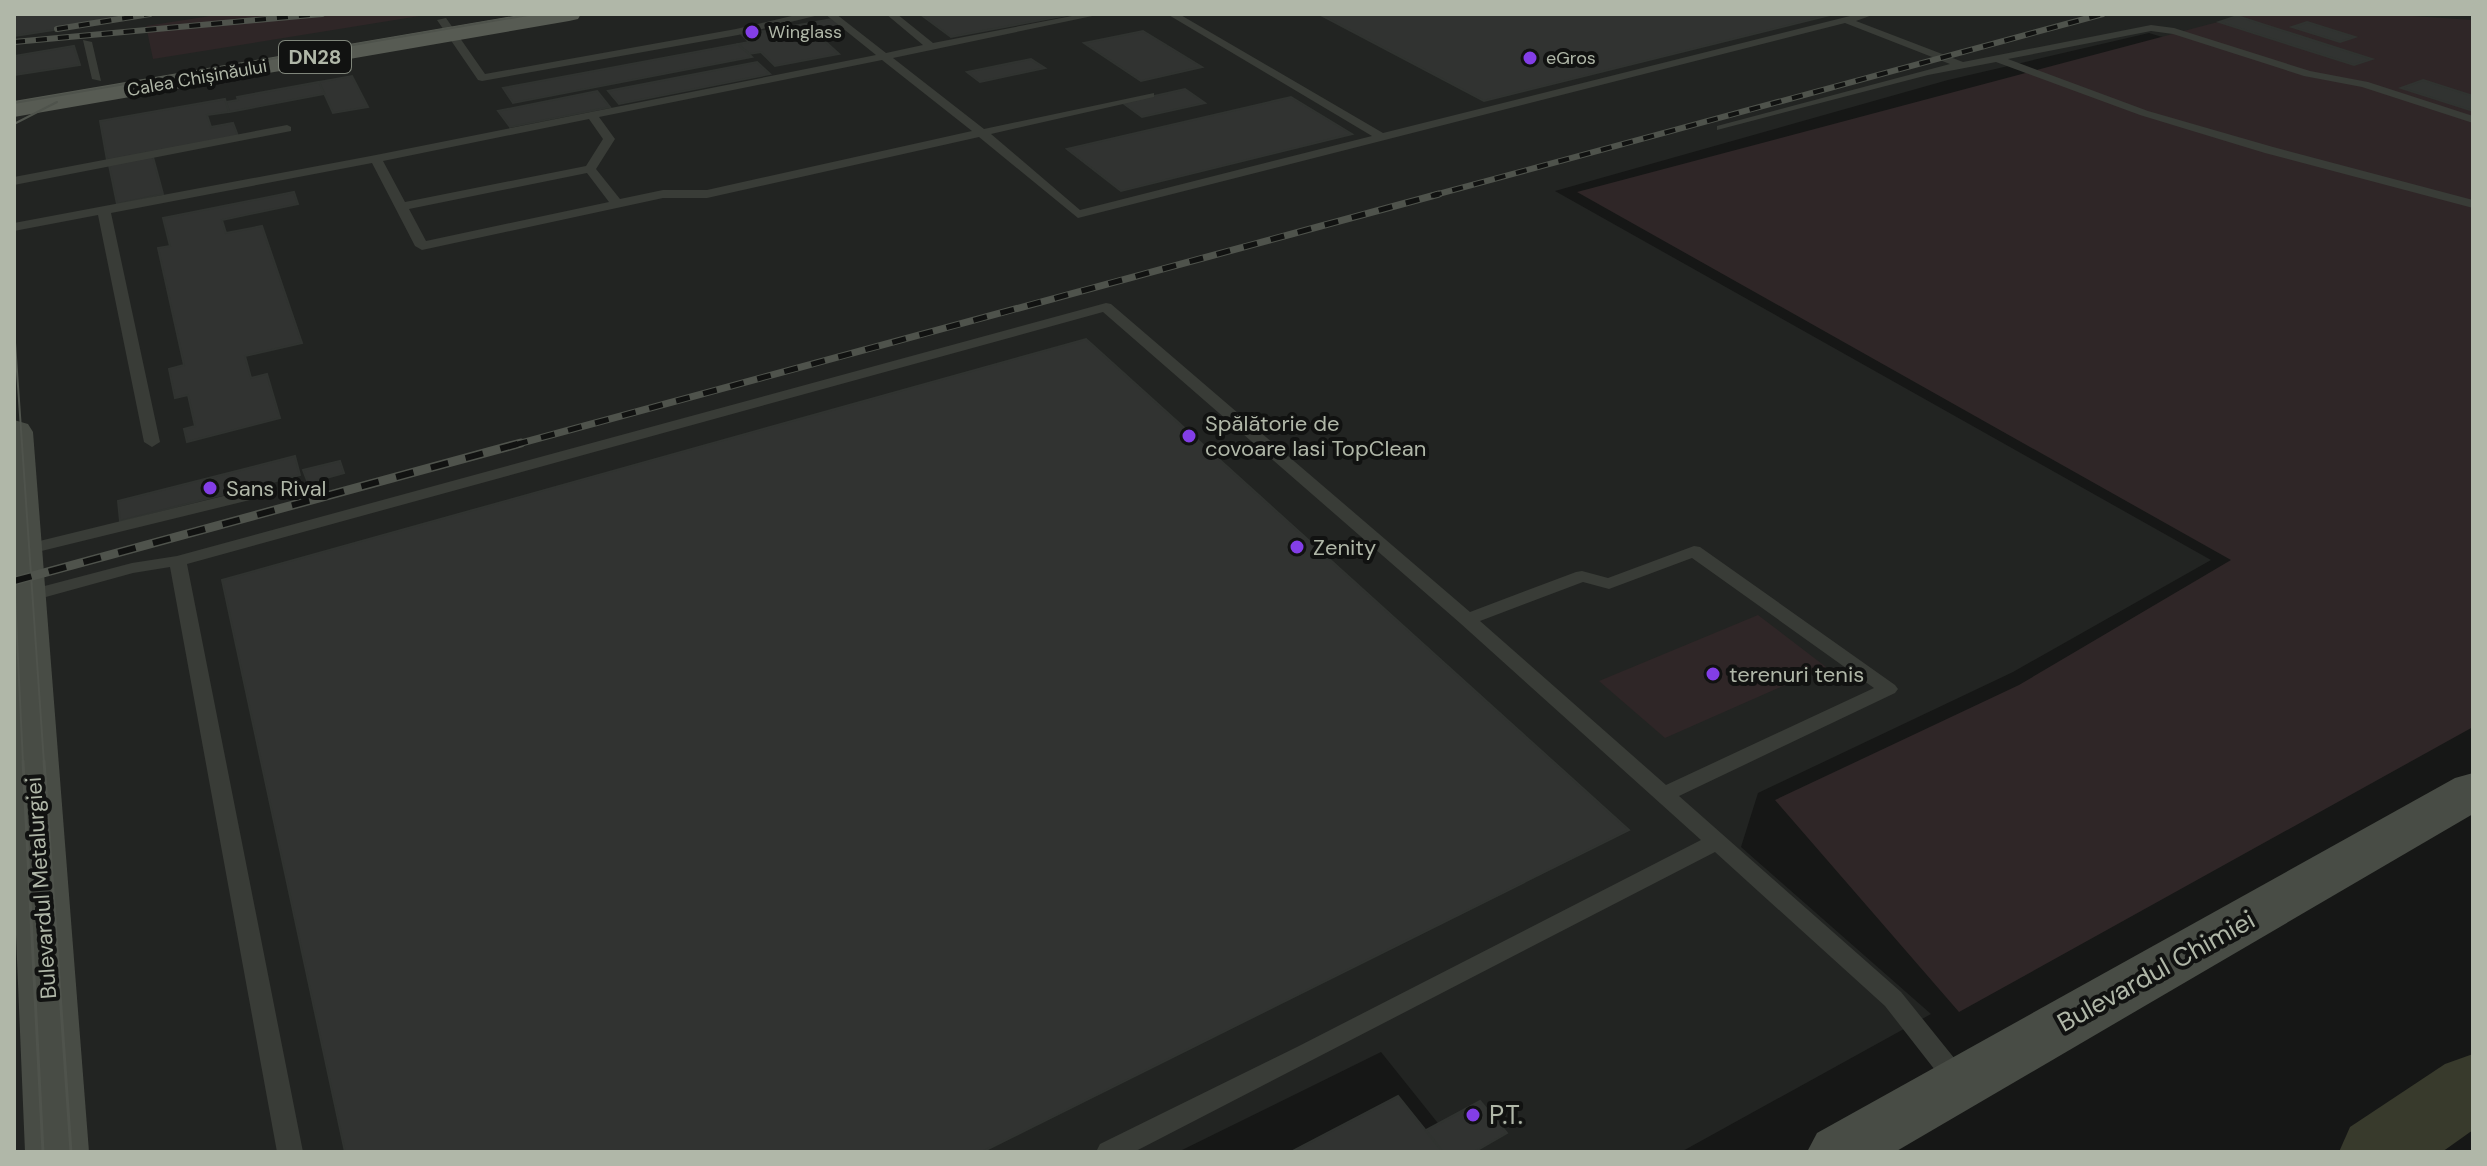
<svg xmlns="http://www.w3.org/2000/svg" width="2487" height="1166" font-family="'DM Sans',sans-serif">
<rect width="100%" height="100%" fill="#161716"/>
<!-- built -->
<polygon fill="#222422" points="14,14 2473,14 2473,131 2149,33 1948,80 1555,191 2211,560 2013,672 1758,793 1741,847 1931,1014 1681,1152 1461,1152 1381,1052 1178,1152 14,1152"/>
<!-- green -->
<g fill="#2f2627">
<polygon points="223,14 432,14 153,59 146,26"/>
<polygon points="2248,14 2383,14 2473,20 2473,727 1959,1012 1775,800 2019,685 2231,560 1577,192"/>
<polygon points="1758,615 1826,667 1665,738 1599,681"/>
</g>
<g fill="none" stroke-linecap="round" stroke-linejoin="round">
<!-- river -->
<polygon fill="#383a2c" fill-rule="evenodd" points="2473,1054 2473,1130 2442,1152 2339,1152 2350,1127 2445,1064"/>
</g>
<!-- building -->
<g fill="#313331" stroke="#303330" stroke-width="2">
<polygon points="14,14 158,14 14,36"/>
<polygon points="920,14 1073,14 951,37"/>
<polygon points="1319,14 1834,14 1484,101"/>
<polygon points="2237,16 2372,59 2354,65 2219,22"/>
<polygon points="832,19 845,29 817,34 839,54 775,66 761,52 749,54 738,44 749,42 742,35"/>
<polygon points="2307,22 2355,37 2340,42 2292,27"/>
<polygon points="1143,31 1202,67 1141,81 1084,43"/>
<polygon points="738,44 752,57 513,103 503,88"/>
<polygon points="74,46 80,65 14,75 14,56"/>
<polygon points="1031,59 1045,68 980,82 967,72"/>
<polygon points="757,62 770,74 619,104 608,91"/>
<polygon points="352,76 368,107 333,113 319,82"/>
<polygon points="2423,80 2473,96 2473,111 2401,88"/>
<polygon points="319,82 324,94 229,112 226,102 238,100 237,97"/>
<polygon points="1185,89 1205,103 1142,117 1123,103"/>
<polygon points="597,91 610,107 510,127 498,111"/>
<polygon points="1291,97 1352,134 1121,191 1067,149"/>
<polygon points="225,99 229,112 207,115 211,127 233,123 238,136 107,160 100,121"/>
<polygon points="153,157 163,194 117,204 109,165"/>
<polygon points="294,192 298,204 222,220 226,233 262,226 302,343 245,356 251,378 267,374 280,418 187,442 184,429 195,426 188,395 175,398 169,369 184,365 158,248 170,246 163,218"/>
<polygon points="1086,339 1629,830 982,1152 345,1152 222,580"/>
<polygon points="295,456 300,475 120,521 118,501"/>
<polygon points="340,461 344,473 308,483 303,470"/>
<polygon points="1398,1096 1443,1152 1291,1152"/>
<polygon points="1480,1101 1507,1133 1474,1152 1443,1152 1426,1130"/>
</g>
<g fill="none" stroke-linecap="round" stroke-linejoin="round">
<!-- service -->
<g fill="#393c37" fill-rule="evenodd">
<polygon points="800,14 823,14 738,35 482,81 478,80 437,20 446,18 485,74 736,29"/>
<path d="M825,14H836L886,53L923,45L886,14H897L933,43L1082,14H1102L893,58L984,129L1154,93V97L991,134L1080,210L1372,136L1167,14H1179L1383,133L1858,14H1875L1856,21L1963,62L2151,25L2174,28L2310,71L2368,82L2473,116V123L2362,87L2304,76L2173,34L2151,31L2008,59L2148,111L2273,147L2473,200V208L2265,153L2140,115L1996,62L1928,75L1717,130V126L1950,64L1845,23L1078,218L979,137L707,198H663L422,250L415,246L372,163L111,213L160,442L152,447L144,442L98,215L14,231V223L376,155L876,55ZM882,60L972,131L707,190H663L620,199L596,169L615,139L599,117ZM589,119L603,139L586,166L405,202L383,161ZM587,173L609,202L426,241L409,209Z"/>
<polygon points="83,40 92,42 101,81 92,79"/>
<polygon points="287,125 291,127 291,131 14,185 14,177"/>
<path d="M1106,303L1111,304L1470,612L1576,572L1582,571L1608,578L1694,546L1700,547L1895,685L1898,689L1895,693L1679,796L1901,992L1967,1074L1970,1081L1967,1088L1958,1091L1949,1088L1885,1006L1715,852L1134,1152H1096L1100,1144L1297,1047L1701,840L1460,623L1103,312L187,564L303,1152H277L170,567L133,573L24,603L15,597L18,593L132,563L177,556ZM1692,558L1874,688L1666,785L1480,621L1583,582L1609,589Z"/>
<polygon points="248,490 256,495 254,499 21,556 14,554 15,547"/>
</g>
<!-- secondary -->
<g fill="#484c45" fill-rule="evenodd">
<polygon points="14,420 28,424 33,432 89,1152 25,1152 14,887"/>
<polygon points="2473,773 2473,814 1895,1152 1807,1152 1817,1133 2455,778"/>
</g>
<!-- primary -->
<polygon fill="#575b53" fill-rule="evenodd" points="525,14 581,14 578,19 569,21 14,117 14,101"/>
<!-- tram-far1 -->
<g stroke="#4f534c" stroke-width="2">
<polyline points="14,103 534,14"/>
<polyline points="14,124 57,102"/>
<polyline points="14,328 44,763"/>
<polyline points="14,575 23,763"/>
</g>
<!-- tram -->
<g stroke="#4f534c" stroke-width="3">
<polyline points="23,761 43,1152"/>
<polyline points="44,761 71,1152"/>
</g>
<!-- rail-far2 casing -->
<g stroke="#4f534c" stroke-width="6">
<g id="rail-far2">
<polyline points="57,29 150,14"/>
<polyline points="14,42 322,14"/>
<polyline points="1431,196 2103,14"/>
</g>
</g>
<!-- rail-far1 casing -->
<g stroke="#4f534c" stroke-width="7">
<polyline id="rail-far1" points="514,445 1439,194"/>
</g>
<!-- rail casing -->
<g stroke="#4f534c" stroke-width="9">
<polyline id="rail" points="14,581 521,443"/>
</g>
<!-- rail-far2 -->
<use href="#rail-far2" stroke="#111211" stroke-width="4" stroke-dasharray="11" stroke-linecap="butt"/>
<!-- rail-far1 -->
<use href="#rail-far1" stroke="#111211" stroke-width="5" stroke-dasharray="14" stroke-linecap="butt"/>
<!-- rail -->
<use href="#rail" stroke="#111211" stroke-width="6" stroke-dasharray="18" stroke-linecap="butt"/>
</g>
<!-- markers -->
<g fill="#833ee7" stroke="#111211" stroke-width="3">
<circle cx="752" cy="32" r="8"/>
<circle cx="1530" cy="58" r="8"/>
<circle cx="1189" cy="436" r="8"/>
<circle cx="210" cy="488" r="8"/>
<circle cx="1297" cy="547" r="8"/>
<circle cx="1713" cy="674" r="8"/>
<circle cx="1473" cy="1115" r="8"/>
</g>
<g text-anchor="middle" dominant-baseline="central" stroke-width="8" stroke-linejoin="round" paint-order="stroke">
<!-- far-poi labels -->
<g font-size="18" fill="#b0b7a8" stroke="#111211" text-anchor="start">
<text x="768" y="32">Winglass</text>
<text x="1546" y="58">eGros</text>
</g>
<!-- far-street labels -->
<g font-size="18" fill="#b0b7a8" stroke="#111211">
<text transform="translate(197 78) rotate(-10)">Calea Chișinăului</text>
</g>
<!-- shield labels -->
<rect fill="#111211" stroke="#80867b" stroke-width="2" x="279" y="41" width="72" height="32" rx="6"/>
<g font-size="20" font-weight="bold" fill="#b0b7a8">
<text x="315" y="57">DN28</text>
</g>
<!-- poi labels -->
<g font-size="22" fill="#b0b7a8" stroke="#111211" text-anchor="start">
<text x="1205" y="423">Spălătorie de<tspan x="1205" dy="25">covoare Iasi TopClean</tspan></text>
<text x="226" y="488">Sans Rival</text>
<text x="1313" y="547">Zenity</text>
<text x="1729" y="674">terenuri tenis</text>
</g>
<!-- street labels -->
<g font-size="22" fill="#b0b7a8" stroke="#111211">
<text transform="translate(41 888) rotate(-94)">Bulevardul Metalurgiei</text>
</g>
<!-- near-street labels -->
<g font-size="26" fill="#b0b7a8" stroke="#111211">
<text transform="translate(2156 971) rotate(-29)">Bulevardul Chimiei</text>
</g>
<!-- near-poi labels -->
<g font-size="26" fill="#b0b7a8" stroke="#111211" text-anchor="start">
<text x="1489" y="1115">P.T.</text>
</g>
</g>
<!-- border -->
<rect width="2487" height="1166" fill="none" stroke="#b0b7a8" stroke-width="32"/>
</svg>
